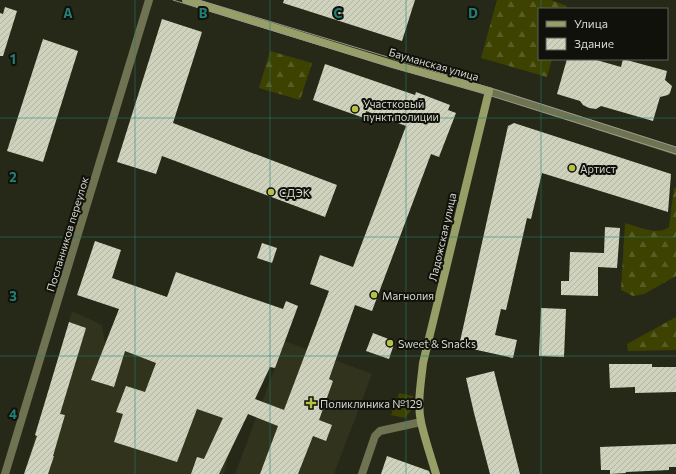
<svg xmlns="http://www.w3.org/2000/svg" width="676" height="474" font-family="Commissioner,sans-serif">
<defs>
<pattern id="forest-firs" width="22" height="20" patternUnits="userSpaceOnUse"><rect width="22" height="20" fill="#3e4201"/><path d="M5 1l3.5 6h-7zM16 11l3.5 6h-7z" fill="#595d25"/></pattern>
<pattern id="building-hatch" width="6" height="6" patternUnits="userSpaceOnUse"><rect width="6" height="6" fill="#cfd2bd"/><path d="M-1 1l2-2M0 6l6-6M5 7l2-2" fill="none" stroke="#b2b5a3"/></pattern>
</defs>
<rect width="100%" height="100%" fill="#272918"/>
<!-- built -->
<g fill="#31331d">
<polygon points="72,311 102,325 105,343 111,329 242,376 261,386 229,453 224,474 24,474"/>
<polygon points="285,341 372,374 334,474 235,474"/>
</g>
<!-- grass -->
<polygon fill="#3e4201" points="399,393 413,396 413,408 405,418 391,415"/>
<!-- forest -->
<g fill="url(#forest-firs)">
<polygon points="497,0 551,0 567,6 566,9 539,9 539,59 552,59 547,77 481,58"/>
<polygon points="270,51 312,63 300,100 259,88"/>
<path d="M674,188H676V276L644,294L633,296L621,290L625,223C640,227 656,236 669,227Z"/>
<polygon points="676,317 676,350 628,351 627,344"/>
</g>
<!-- building -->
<g fill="url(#building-hatch)">
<polygon points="284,0 415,0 402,41 283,3"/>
<polygon points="5,7 17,11 3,56 0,56 0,13 3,14"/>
<polygon points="162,19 202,32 173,123 337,185 325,217 162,156 156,174 117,162"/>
<polygon points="43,39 78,51 43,162 7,151"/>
<polygon points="567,59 593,59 621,67 623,59 667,71 665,80 672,86 670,93 668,95 660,97 653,121 601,106 596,109 589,108 583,105 580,101 557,94"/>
<polygon points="325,64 415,95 416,92 450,105 448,110 456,113 439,157 431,154 372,311 355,305 329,379 333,381 319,420 332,425 326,441 313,436 298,474 260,474 278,426 248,414 219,474 191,474 197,457 204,459 223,418 197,409 177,462 114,442 123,414 116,412 126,386 145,392 156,363 125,351 114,387 91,380 119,309 77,295 95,241 121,250 112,278 167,297 176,272 283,309 286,301 298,306 275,368 270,367 255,399 284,410 329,291 310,284 320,255 353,267 406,126 366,111 364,118 313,100"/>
<polygon points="514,123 671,174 668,212 542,173 531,219 527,218 506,310 501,309 495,335 517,340 513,358 459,346 508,126"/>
<polygon points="605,227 620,228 617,268 598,267 598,296 561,295 561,281 569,281 570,252 604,253"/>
<polygon points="262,243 277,248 272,263 257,258"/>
<polygon points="541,308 566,309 564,357 539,356"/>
<polygon points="69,322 86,328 60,414 65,415 53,456 54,456 48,474 24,474 37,436 35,435"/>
<polygon points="373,333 391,340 394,344 389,359 366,351"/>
<polygon points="609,364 652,364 652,367 676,367 676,392 635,393 635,387 610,388"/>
<polygon points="494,371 520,474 490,474 474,413 466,378"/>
<polygon points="676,444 676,467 669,467 669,470 626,472 626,473 610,474 610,470 601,470 600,447"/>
<polygon points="387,456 429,471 430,474 381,474"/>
</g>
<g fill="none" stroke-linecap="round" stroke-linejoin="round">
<!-- street -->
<g stroke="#6f7352" stroke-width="8">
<polyline points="489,91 676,151"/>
<polyline points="5,474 149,0"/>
<polyline points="362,474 375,436 380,431 421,422"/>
</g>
<!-- secondary -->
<path stroke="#989e68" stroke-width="8" d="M186,0L392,64L489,91L423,363C421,383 417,403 421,422C425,440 431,457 436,474"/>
<!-- tram -->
<g stroke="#97988c" stroke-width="1">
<polyline points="173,0 391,67 488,95 676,154"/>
<polyline points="199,0 497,90 676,147"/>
</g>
</g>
<!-- grid -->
<path fill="none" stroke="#238077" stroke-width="1" stroke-opacity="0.55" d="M135,0V474M270,0V474M406,0V474M541,0V9M541,59V474M0,118H676M0,237H676M0,356H676"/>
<!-- markers -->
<g fill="#b6c148" stroke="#10110a" stroke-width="1.5">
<circle cx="355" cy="109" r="4"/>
<circle cx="572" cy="168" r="4"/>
<circle cx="271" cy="192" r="4"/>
<circle cx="374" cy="295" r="4"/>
<circle cx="390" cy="343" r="4"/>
<path d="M309 397h4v4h4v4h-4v4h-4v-4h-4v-4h4z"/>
</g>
<g text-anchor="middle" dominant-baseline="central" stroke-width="4" stroke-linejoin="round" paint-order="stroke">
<!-- street labels -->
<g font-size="11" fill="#d5d6cc" stroke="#10110a">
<text transform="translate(434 64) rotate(16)">Бауманская улица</text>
<text transform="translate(67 234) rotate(-73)">Посланников переулок</text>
<text transform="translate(442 237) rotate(-77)">Ладожская улица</text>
</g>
<!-- poi labels -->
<g font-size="11" fill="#d5d6cc" stroke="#10110a" text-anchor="start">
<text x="363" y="103">Участковый<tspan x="363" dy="13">пункт полиции</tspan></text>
<text x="580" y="168">Артист</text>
<text x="279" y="192">СДЭК</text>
<text x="382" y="295">Магнолия</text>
<text x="398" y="343">Sweet &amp; Snacks</text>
<text x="320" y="403">Поликлиника №129</text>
</g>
</g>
<g font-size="13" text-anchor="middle" font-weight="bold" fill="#238077" stroke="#10110a" stroke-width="4" stroke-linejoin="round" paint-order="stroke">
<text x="68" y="18">A</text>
<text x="203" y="18">B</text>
<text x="338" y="18">C</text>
<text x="473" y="18">D</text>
<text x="13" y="64">1</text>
<text x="13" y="182">2</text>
<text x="13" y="301">3</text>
<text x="13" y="419">4</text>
</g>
<!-- legend -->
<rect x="538" y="8" width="130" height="52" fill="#10110a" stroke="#5f6058"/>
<rect x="546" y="21" width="20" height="6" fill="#989e68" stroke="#5f6058"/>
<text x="574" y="28" font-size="12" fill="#d5d6cc">Улица</text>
<rect x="546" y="38" width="20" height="12" fill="url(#building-hatch)" stroke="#5f6058"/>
<text x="574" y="48" font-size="12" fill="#d5d6cc">Здание</text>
</svg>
